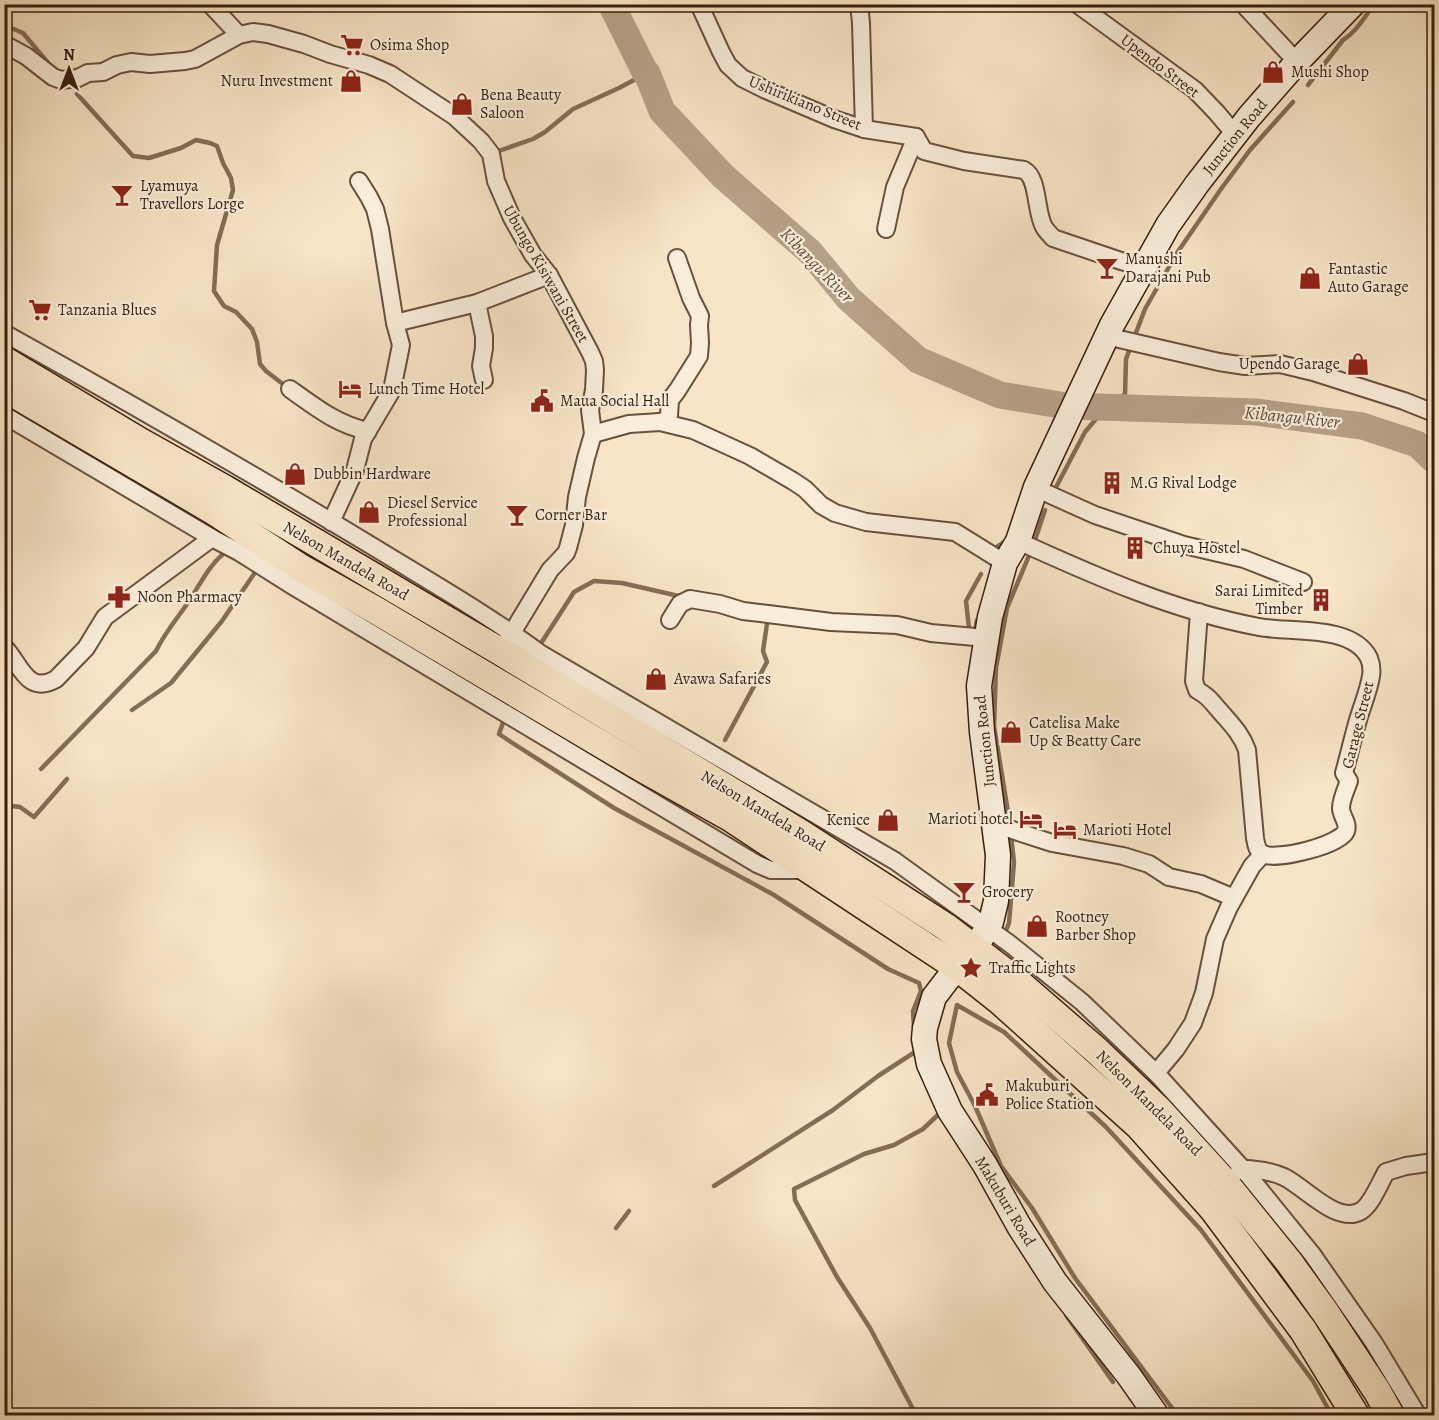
<svg xmlns="http://www.w3.org/2000/svg" width="1439" height="1420" font-family="Alegreya,serif">
<rect width="100%" height="100%" fill="#f8e5c7"/>
<filter id="stains"><feTurbulence type="fractalNoise" baseFrequency=".00333" numOctaves="4"/><feColorMatrix values="0 0 0 0 .2 0 0 0 0 .09 0 0 0 0 .02 0 0 0 .5 -.17"/></filter>
<radialGradient id="worn" r=".72"><stop offset=".6" stop-color="#630" stop-opacity="0"/><stop offset="1" stop-color="#630" stop-opacity=".3"/></radialGradient>
<g fill="none" stroke-linecap="round" stroke-linejoin="round">
<!-- stream -->
<g stroke="#846d57" stroke-width="4.5">
<polyline points="4,25 23,33 49,64"/>
<path d="M1308,85L1343,40C1356,32 1365,17 1374,4"/>
<polyline points="77,94 133,156 149,158 181,148 196,140 210,143 217,146 223,163 231,178 233,190 217,245 214,291 224,306 236,312 252,329 257,342 260,364 266,371 288,388"/>
<polyline points="493,153 533,139 545,132 573,109 619,88 647,73"/>
<polyline points="1054,491 1085,432 1107,406 1125,394 1126,359 1145,309 1177,253 1221,189 1250,150 1293,102"/>
<polyline points="1034,543 1045,510"/>
<polyline points="992,550 1007,540"/>
<polyline points="975,631 977,620"/>
<polyline points="967,633 969,628 966,601 981,574"/>
<polyline points="538,648 574,592 594,581 622,583 683,597"/>
<polyline points="132,710 171,683 222,621 258,568"/>
<polyline points="505,717 499,734 511,742 614,808 774,895 888,969 919,983 921,991 913,1011 914,1027"/>
<polyline points="725,740 767,662 763,651 768,617"/>
<path d="M41,769L156,651C164,634 176,620 187,604C200,585 209,564 227,551"/>
<polyline points="4,802 12,806 20,807 34,817 67,779"/>
<polyline points="1010,824 994,726 996,668 1007,608 1031,551"/>
<polyline points="997,953 1009,923 1014,862 1011,835"/>
<polyline points="714,1186 833,1110 878,1076 918,1050"/>
<polyline points="616,1228 629,1211"/>
<polyline points="1066,1315 1113,1382"/>
<polyline points="914,1411 870,1328 837,1277 795,1200 794,1189 864,1154 894,1145 923,1129 941,1112"/>
<polyline points="1178,1416 1075,1278 1032,1208 1001,1166 975,1106 957,1072 949,1043 957,1005 1004,1032 1106,1127 1201,1230 1313,1381 1332,1416"/>
</g>
<!-- river -->
<polyline stroke="#b7a188" stroke-width="27" points="611,4 646,74 647,73 662,111 723,176 810,252 849,299 918,360 1000,395 1066,406 1256,412 1362,426 1417,444 1434,460"/>
<!-- street casing -->
<g stroke="#68503c" stroke-width="20">
<g id="street">
<polyline points="210,4 239,35"/>
<path d="M699,4L721,52L728,65L742,78L766,90L834,119L864,129L916,137L924,151L964,161L1024,170C1039,178 1035,211 1044,227C1046,231 1050,234 1053,238L1121,261L1145,267"/>
<polyline points="859,4 861,23 864,129"/>
<polyline points="1077,4 1195,90 1217,113 1233,132 1237,134"/>
<polyline points="1243,4 1297,62"/>
<polyline points="4,44 26,56 53,77 61,80 78,78 88,73 103,72 117,65 131,62 150,64 185,61 195,59 239,35 253,32 268,34 304,44 330,54 369,65 390,74 454,116 481,141 491,154 496,181 512,218 533,255 549,275 590,352 594,361 595,370 594,390 590,410 593,434 586,458 577,497 574,525 568,548 566,553 550,570 507,641"/>
<polyline points="886,229 895,187 916,137"/>
<polyline points="477,303 484,336 484,348 481,366 484,380"/>
<polyline points="395,323 477,303 549,275"/>
<path d="M4,333C128,402 251,473 372,546C429,581 487,614 541,654L895,861L1010,944L1082,1002L1156,1073L1243,1169L1312,1254L1374,1343L1418,1416"/>
<polyline points="1119,339 1219,362 1245,366 1280,364 1313,372 1404,401 1434,413"/>
<path d="M290,389C315,407 338,425 368,431"/>
<polyline points="4,415 212,538 239,552 296,588 757,864 771,870 806,870"/>
<polyline points="660,422 666,420 669,416 670,400 677,391 699,356 700,343 699,325 700,316 691,298 677,258"/>
<polyline points="593,434 629,424 660,422 693,430 750,456 793,481 805,489 821,505 835,513 866,522 955,532 1005,563"/>
<polyline points="1044,492 1095,515 1184,545 1244,559 1303,582"/>
<polyline points="331,522 355,470 363,439 392,390 401,345 395,323 380,229 375,209 369,197 359,181"/>
<path d="M1018,541C1095,576 1174,611 1259,627C1290,633 1352,624 1369,658C1371,663 1372,670 1371,676C1369,690 1362,706 1358,720C1353,737 1349,755 1344,773L1349,781C1346,789 1341,800 1341,808C1341,816 1349,823 1346,831C1340,845 1277,861 1263,854C1257,851 1256,844 1255,838L1247,750C1241,733 1230,723 1219,710C1211,701 1208,696 1197,690L1194,681L1199,612"/>
<polyline points="670,620 680,604 690,599 720,604 743,611 768,614 831,622 897,625 931,633 986,638"/>
<path d="M4,647C20,662 26,696 56,679L86,648L105,617L212,538"/>
<polyline points="994,824 1052,843 1123,856 1149,864 1169,877 1201,884 1234,898"/>
<polyline points="1156,1073 1176,1049 1193,1023 1204,993 1215,939 1229,907 1252,866 1263,854"/>
<path d="M1239,1171C1245,1168 1250,1169 1257,1170C1266,1171 1275,1173 1284,1177C1305,1187 1337,1225 1361,1211C1371,1205 1380,1183 1386,1172L1406,1166L1434,1162"/>
</g>
</g>
<!-- secondary casing -->
<g stroke="#381e0d" stroke-width="27">
<polyline id="secondary" points="1157,1416 1129,1376 1055,1282 1019,1226 985,1165 950,1111 929,1064 924,1039 925,1028 934,997 957,967 974,950 991,922 996,901 998,855 982,732 979,686 990,617 1005,563 1018,541 1036,487 1112,325 1168,225 1197,184 1249,117 1297,62 1353,4"/>
</g>
<!-- primary casing -->
<g stroke="#381e0d" stroke-width="30">
<g id="primary">
<polyline points="4,360 141,442 225,489 501,652 802,834 946,927 1014,979 1096,1050 1159,1110 1222,1179 1289,1262 1325,1312 1377,1391 1391,1416"/>
<polyline points="4,388 212,510 301,568 377,611 640,767 731,818 957,967 1000,1001 1139,1126 1213,1209 1303,1330 1356,1416"/>
</g>
</g>
<!-- street -->
<use href="#street" stroke="#faeedb" stroke-width="16"/>
<!-- secondary -->
<use href="#secondary" stroke="#faeedb" stroke-width="24"/>
<!-- primary -->
<use href="#primary" stroke="#f8e5c7" stroke-width="27"/>
</g>
<!-- icons -->
<defs>
<g id="supermarket-bare" transform="scale(1.8)"><path d="M-6-5.5h2.5l.6 2H6L4.5 2H-2.5L-4.4-4H-6ZM-1.5 3.2a1.3 1.3 0 1 0 .1 0ZM3 3.2a1.3 1.3 0 1 0 .1 0Z" fill="#8f2418" stroke="#faeedb" stroke-width="2.5" paint-order="stroke"/></g>
<g id="shop-bare" transform="scale(1.8)"><path d="M-5-2.5h2.3a2.7 3.5 0 0 1 5.4 0H5L5.5 6h-11ZM-1.5-2.5h3a1.5 2.3 0 0 0-3 0Z" fill="#8f2418" stroke="#faeedb" stroke-width="2.5" paint-order="stroke"/></g>
<g id="bar-bare" transform="scale(1.8)"><path d="M-6-5H6L.8 .8V4.5H3.5V6h-7V4.5H-.8V.8Z" fill="#8f2418" stroke="#faeedb" stroke-width="2.5" paint-order="stroke"/></g>
<g id="hotel-bare" transform="scale(1.8)"><path d="M-6-4.5h1.5V1H6V5H4.5V3h-9V5H-6ZM-4 0a1.8 1.8 0 1 1 3.6 0ZM.5 0V-2.5h3Q6-2.5 6 0Z" fill="#8f2418" stroke="#faeedb" stroke-width="2.5" paint-order="stroke"/></g>
<g id="civic-bare" transform="scale(1.8)"><path d="M-.6-6.5H3V-4.5H.6V-3L4-1V1h2V6H-6V1h2V-1L-.6-3ZM-1.2 2.5V6h2.4V2.5Z" fill="#8f2418" stroke="#faeedb" stroke-width="2.5" paint-order="stroke"/></g>
<g id="building-bare" transform="scale(1.8)"><path d="M-4-6H4V6H1V3H-1V6H-4ZM-2.5-4.3h1.7v1.8h-1.7ZM.8-4.3h1.7v1.8H.8ZM-2.5-1h1.7V.8h-1.7ZM.8-1h1.7V.8H.8Z" fill="#8f2418" stroke="#faeedb" stroke-width="2.5" paint-order="stroke"/></g>
<g id="pharmacy-bare" transform="scale(1.8)"><path d="M-2-6h4v4h4v4h-4v4h-4v-4h-4v-4h4Z" fill="#8f2418" stroke="#faeedb" stroke-width="2.5" paint-order="stroke"/></g>
<g id="sight-bare" transform="scale(1.8)"><path d="M0-6L1.8-2.2L6-1.7L2.9 1.2L3.7 5.4L0 3.3L-3.7 5.4L-2.9 1.2L-6-1.7L-1.8-2.2Z" fill="#8f2418" stroke="#faeedb" stroke-width="2.5" paint-order="stroke"/></g>
</defs>
<g fill-rule="evenodd">
<use href="#supermarket-bare" x="352" y="45"/>
<use href="#shop-bare" x="1273" y="72"/>
<use href="#shop-bare" x="351" y="81"/>
<use href="#shop-bare" x="462" y="104"/>
<use href="#bar-bare" x="122" y="195"/>
<use href="#bar-bare" x="1107" y="268"/>
<use href="#shop-bare" x="1310" y="278"/>
<use href="#supermarket-bare" x="40" y="310"/>
<use href="#shop-bare" x="1358" y="364"/>
<use href="#hotel-bare" x="350" y="389"/>
<use href="#civic-bare" x="542" y="401"/>
<use href="#shop-bare" x="295" y="474"/>
<use href="#building-bare" x="1112" y="483"/>
<use href="#shop-bare" x="369" y="512"/>
<use href="#bar-bare" x="517" y="515"/>
<use href="#building-bare" x="1135" y="548"/>
<use href="#pharmacy-bare" x="119" y="597"/>
<use href="#building-bare" x="1321" y="600"/>
<use href="#shop-bare" x="656" y="679"/>
<use href="#shop-bare" x="1011" y="732"/>
<use href="#hotel-bare" x="1031" y="819"/>
<use href="#shop-bare" x="888" y="820"/>
<use href="#hotel-bare" x="1065" y="830"/>
<use href="#bar-bare" x="964" y="892"/>
<use href="#shop-bare" x="1037" y="926"/>
<use href="#sight-bare" x="971" y="968"/>
<use href="#civic-bare" x="987" y="1095"/>
</g>
<g text-anchor="middle" dominant-baseline="central" stroke-width="4.5" stroke-linejoin="round" paint-order="stroke">
<!-- poi labels -->
<g font-size="16" fill="#381e0d" stroke="#faeedb" text-anchor="start">
<text x="370" y="45">Osima Shop</text>
<text x="1291" y="72">Mushi Shop</text>
<text x="333" y="81" text-anchor="end">Nuru Investment</text>
<text x="480" y="95">Bena Beauty<tspan x="480" dy="18">Saloon</tspan></text>
<text x="140" y="186">Lyamuya<tspan x="140" dy="18">Travellors Lorge</tspan></text>
<text x="1125" y="259">Manushi<tspan x="1125" dy="18">Darajani Pub</tspan></text>
<text x="1328" y="269">Fantastic<tspan x="1328" dy="18">Auto Garage</tspan></text>
<text x="58" y="310">Tanzania Blues</text>
<text x="1340" y="364" text-anchor="end">Upendo Garage</text>
<text x="368" y="389">Lunch Time Hotel</text>
<text x="560" y="401">Maua Social Hall</text>
<text x="313" y="474">Dubbin Hardware</text>
<text x="1130" y="483">M.G Rival Lodge</text>
<text x="387" y="503">Diesel Service<tspan x="387" dy="18">Professional</tspan></text>
<text x="535" y="515">Corner Bar</text>
<text x="1153" y="548">Chuya Hostel</text>
<text x="1303" y="591" text-anchor="end">Sarai Limited<tspan x="1303" dy="18">Timber</tspan></text>
<text x="137" y="597">Noon Pharmacy</text>
<text x="674" y="679">Avawa Safaries</text>
<text x="1029" y="723">Catelisa Make<tspan x="1029" dy="18">Up &amp; Beatty Care</tspan></text>
<text x="1013" y="819" text-anchor="end">Marioti hotel</text>
<text x="870" y="820" text-anchor="end">Kenice</text>
<text x="1083" y="830">Marioti Hotel</text>
<text x="982" y="892">Grocery</text>
<text x="1055" y="917">Rootney<tspan x="1055" dy="18">Barber Shop</tspan></text>
<text x="989" y="968">Traffic Lights</text>
<text x="1005" y="1086">Makuburi<tspan x="1005" dy="18">Police Station</tspan></text>
</g>
<!-- street labels -->
<g font-size="16" fill="#381e0d" stroke="#faeedb">
<text transform="translate(1160 66) rotate(37)">Upendo Street</text>
<text transform="translate(805 103) rotate(22)">Ushirikiano Street</text>
<text transform="translate(1235 137) rotate(-51)">Junction Road</text>
<text transform="translate(546 274) rotate(60)">Ubungo Kisiwani Street</text>
<text transform="translate(346 561) rotate(30)">Nelson Mandela Road</text>
<text transform="translate(1358 725) rotate(-76)">Garage Street</text>
<text transform="translate(985 741) rotate(-96)">Junction Road</text>
<text transform="translate(763 811) rotate(31)">Nelson Mandela Road</text>
<text transform="translate(1149 1103) rotate(45)">Nelson Mandela Road</text>
<text transform="translate(1005 1201) rotate(59)">Makuburi Road</text>
</g>
<!-- water labels -->
<g font-size="18" font-style="italic" fill="#644c38" stroke="#faeedb">
<text transform="translate(817 265) rotate(46)">Kibangu River</text>
<text transform="translate(1292 417) rotate(6)">Kibangu River</text>
</g>
</g>
<!-- margin -->
<rect width="1439" height="1420" fill="none" stroke="#f8e5c7" stroke-width="24"/>
<rect x="6" y="6" width="1427" height="1408" fill="none" stroke="#381e0d" stroke-width="3"/>
<rect x="12" y="12" width="1415" height="1396" fill="none" stroke="#381e0d" stroke-width="1.5"/>
<!-- north arrow -->
<g transform="translate(69 69)" stroke="#faeedb" stroke-width="4.5" paint-order="stroke">
<path d="M0-4.5L10 22L0 15L-10 22Z" fill="#381e0d"/>
<text y="-9" font-size="16" font-weight="bold" text-anchor="middle" fill="#381e0d">N</text>
</g>
<rect width="100%" height="100%" filter="url(#stains)"/>
<rect width="100%" height="100%" fill="url(#worn)"/>
</svg>
